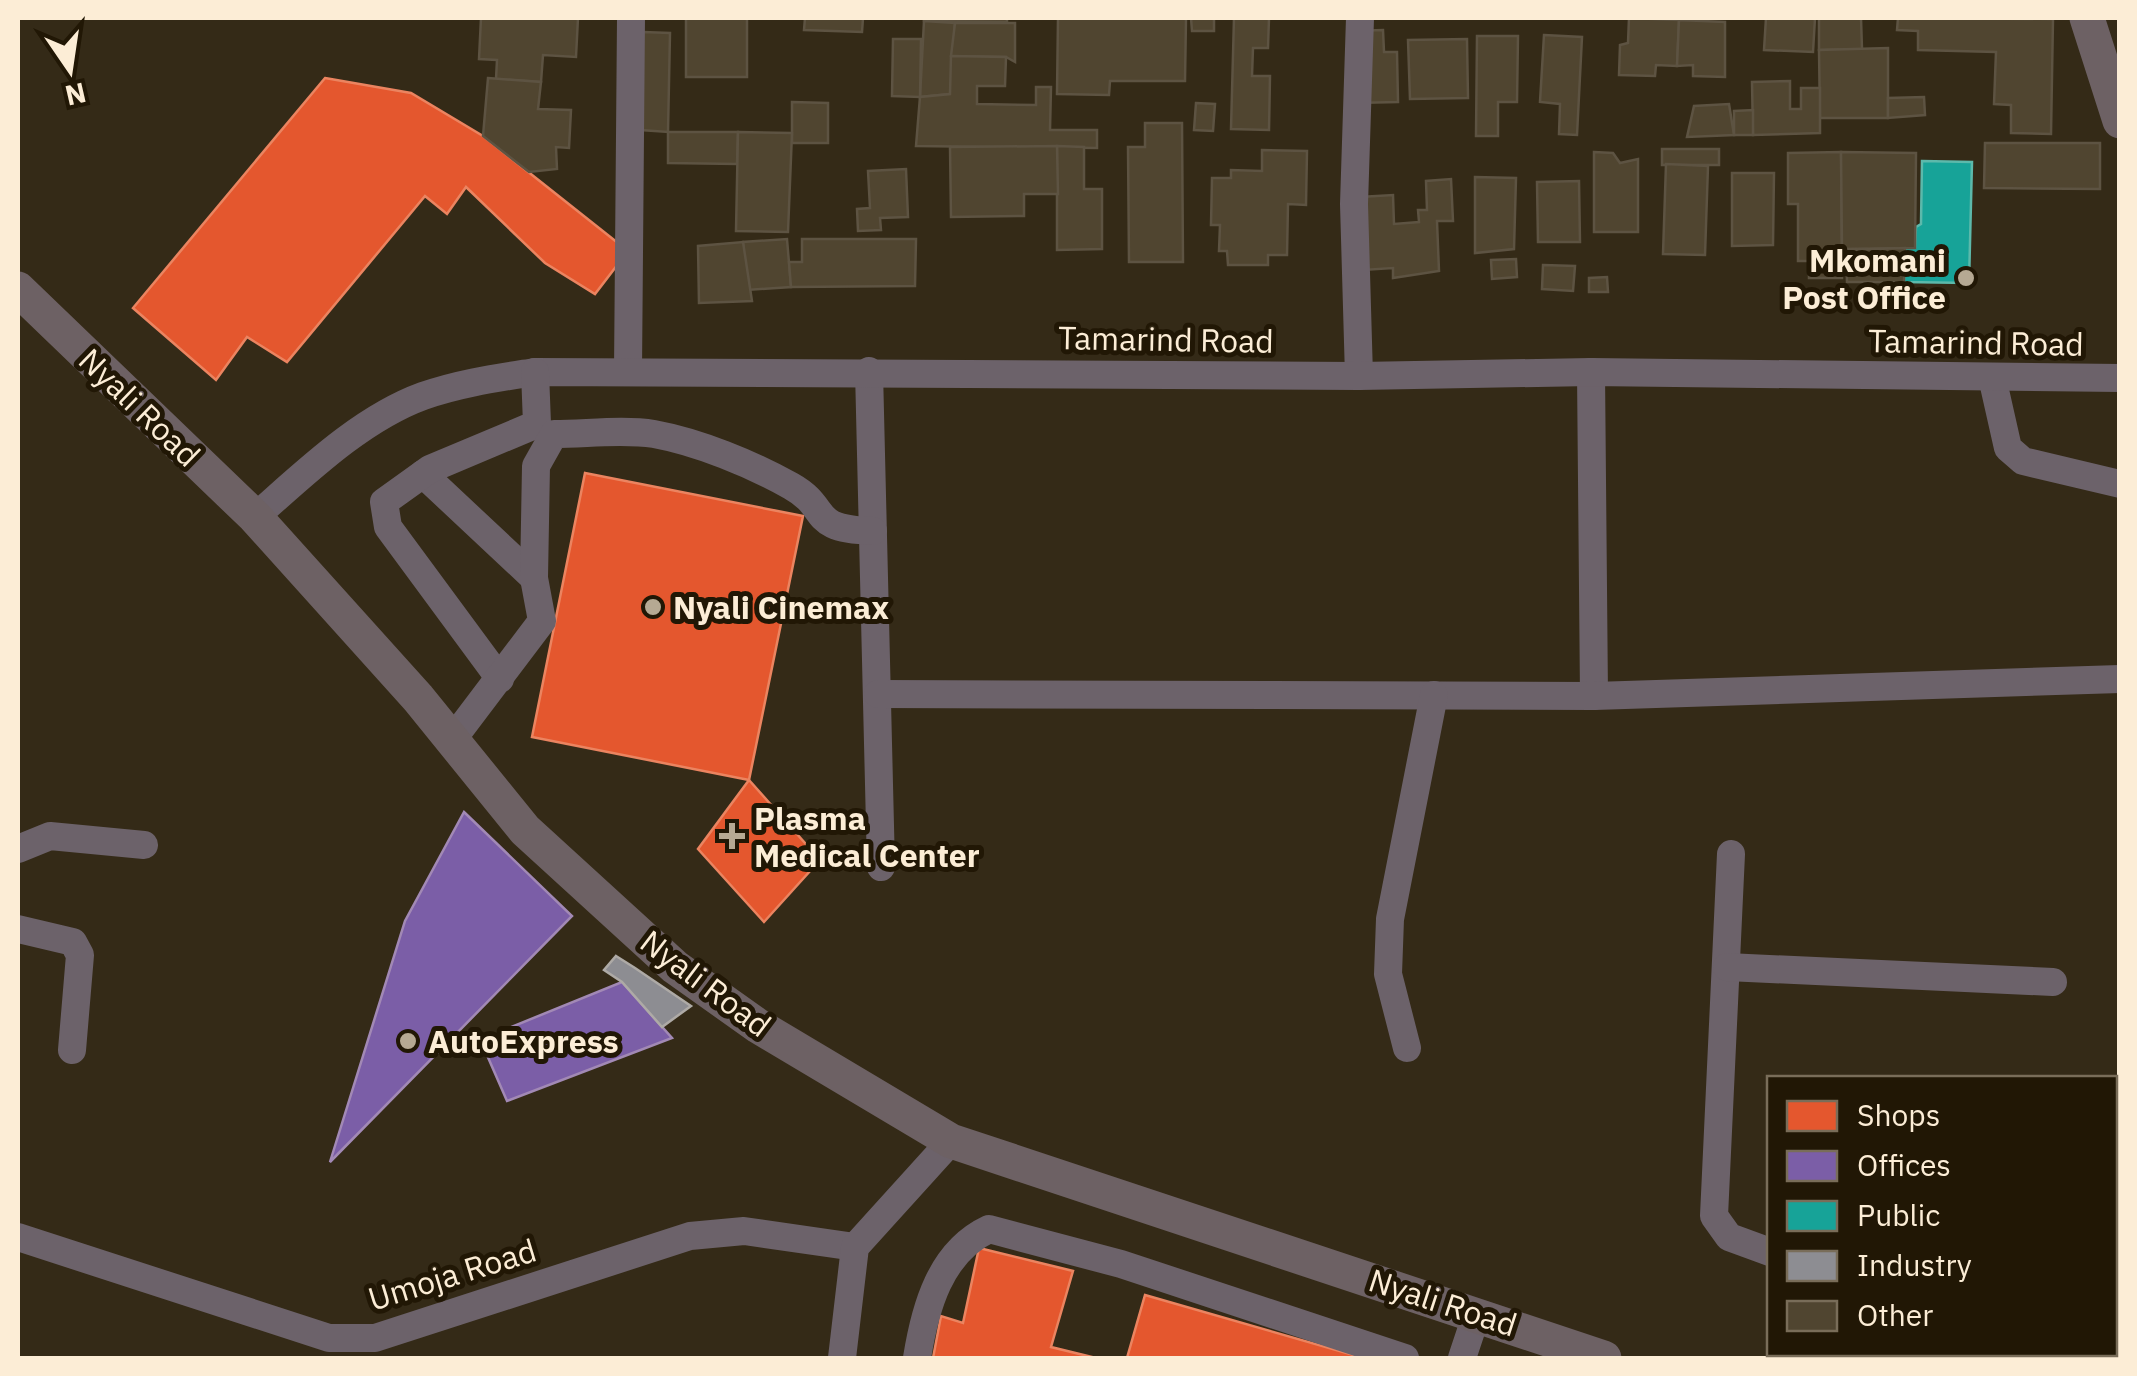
<svg xmlns="http://www.w3.org/2000/svg" width="2137" height="1376" font-family="'IBM Plex Sans',sans-serif">
<rect width="100%" height="100%" fill="#342a17"/>
<!-- shops -->
<g fill="#e4572e" stroke="#eb8460" stroke-width="2.5">
<polygon points="325,78 411,93 483,136 628,251 595,294 545,263 466,187 447,214 425,196 287,362 247,337 216,380 133,308"/>
<polygon points="585,473 803,516 749,780 532,737"/>
<polygon points="749,780 820,860 764,922 698,849"/>
<polygon points="979,1248 1073,1271 1051,1347 1096,1358 933,1358 941,1316 963,1323"/>
<polygon points="1145,1295 1364,1358 1127,1358"/>
</g>
<!-- offices -->
<g fill="#7b5ea7" stroke="#a289b5" stroke-width="2.5">
<polygon points="464,812 572,916 330,1162 405,921"/>
<polygon points="622,982 672,1038 507,1101 487,1055 506,1046 499,1032"/>
</g>
<!-- public -->
<polygon fill="#17a398" stroke="#5cb9ab" stroke-width="2.5" points="1922,161 1972,162 1969,283 1904,282 1905,248 1915,248 1916,227 1921,224"/>
<!-- industry -->
<polygon fill="#8d8d92" stroke="#aeaaa6" stroke-width="2.5" points="616,956 635,968 691,1006 662,1027 622,982 604,970"/>
<!-- building -->
<g fill="#504530" stroke="#5d5342" stroke-width="2.5">
<polygon points="481,18 578,18 576,57 543,55 541,82 496,79 497,60 479,59"/>
<rect x="686" y="18" width="61" height="59"/>
<polygon points="805,18 863,18 862,32 804,30"/>
<polygon points="924,18 1007,18 1007,22 924,21"/>
<polygon points="1058,18 1186,18 1185,81 1110,81 1109,95 1057,94"/>
<polygon points="1191,18 1214,18 1214,31 1192,31"/>
<polygon points="1234,18 1269,18 1268,48 1253,48 1252,76 1270,76 1269,130 1231,129"/>
<polygon points="1629,18 1679,20 1677,66 1656,65 1655,76 1619,75 1620,45 1628,43"/>
<polygon points="1766,18 1815,18 1813,52 1764,50"/>
<polygon points="1819,18 1861,18 1862,49 1819,50"/>
<polygon points="1898,18 2053,19 2051,134 2011,133 2011,105 1994,104 1996,52 1918,50 1918,31 1897,30"/>
<polygon points="1679,20 1725,22 1725,77 1693,76 1693,65 1677,66"/>
<polygon points="924,21 955,23 950,94 920,97"/>
<polygon points="955,23 1015,23 1015,62 1006,57 951,56"/>
<polygon points="1383,30 1384,52 1397,52 1398,102 1354,103 1352,31"/>
<polygon points="643,32 670,33 668,132 641,130"/>
<polygon points="1544,35 1582,37 1577,135 1559,134 1560,104 1540,102"/>
<polygon points="1477,36 1518,36 1517,102 1498,102 1498,136 1476,136"/>
<polygon points="893,39 921,39 920,97 892,96"/>
<polygon points="1467,39 1468,98 1410,99 1408,40"/>
<polygon points="1888,48 1888,118 1820,118 1819,50"/>
<polygon points="951,56 1006,57 1005,86 977,86 977,104 1036,105 1036,87 1051,87 1050,130 1097,130 1097,148 916,146 920,97 950,94"/>
<polygon points="488,78 541,82 538,109 571,110 569,148 556,147 557,169 529,172 483,136"/>
<polygon points="1790,81 1790,109 1801,109 1801,88 1820,88 1820,133 1753,135 1752,82"/>
<polygon points="1924,97 1925,115 1888,118 1888,98"/>
<polygon points="792,102 828,103 828,143 792,143"/>
<polygon points="1196,103 1215,104 1213,131 1194,130"/>
<polygon points="1729,104 1734,135 1687,137 1694,106"/>
<polygon points="1753,110 1753,135 1734,135 1734,111"/>
<polygon points="1145,123 1182,123 1183,262 1129,262 1128,147 1145,147"/>
<polygon points="668,132 738,132 737,164 668,163"/>
<polygon points="738,132 792,133 788,232 736,231"/>
<polygon points="1985,143 2100,143 2100,189 1984,188"/>
<polygon points="1057,146 1084,147 1084,189 1102,189 1102,249 1057,250"/>
<polygon points="1057,146 1058,194 1024,194 1024,216 951,217 950,147"/>
<rect x="1662" y="149" width="57" height="16"/>
<polygon points="1262,150 1307,151 1306,205 1288,204 1287,255 1268,255 1268,265 1228,265 1227,251 1219,251 1220,225 1211,225 1212,178 1231,178 1231,170 1262,171"/>
<polygon points="1594,152 1613,153 1620,163 1638,159 1638,232 1594,232"/>
<polygon points="1841,152 1842,278 1809,278 1809,261 1798,261 1798,204 1788,204 1788,153"/>
<polygon points="1841,152 1916,153 1915,248 1842,249"/>
<polygon points="1666,164 1708,166 1705,255 1663,254"/>
<polygon points="906,169 908,217 880,218 881,230 858,231 857,209 870,208 868,171"/>
<polygon points="1732,173 1774,173 1773,245 1732,246"/>
<polygon points="1475,177 1516,178 1514,249 1475,253"/>
<polygon points="1451,179 1453,221 1437,221 1439,271 1393,278 1393,268 1363,270 1360,197 1393,195 1394,224 1419,222 1418,210 1427,210 1426,181"/>
<polygon points="1579,181 1580,242 1538,242 1537,182"/>
<polygon points="787,239 791,287 747,290 743,242"/>
<polygon points="802,239 916,239 915,286 791,287 789,262 802,262"/>
<polygon points="743,242 752,301 699,303 698,246"/>
<polygon points="1905,248 1904,282 1847,282 1846,250"/>
<polygon points="1516,259 1517,277 1492,279 1491,260"/>
<polygon points="1543,265 1575,266 1573,291 1542,289"/>
<polygon points="1607,277 1608,292 1589,292 1589,278"/>
</g>
<g fill="none" stroke-linecap="round" stroke-linejoin="round">
<!-- minor -->
<g stroke="#6c626a" stroke-width="28">
<polyline points="628,371 631,18"/>
<polyline points="869,371 881,867"/>
<polyline points="1591,372 1594,696"/>
<polyline points="1359,376 1354,204 1360,18"/>
<polyline points="1992,377 2008,448 2023,461 2120,484"/>
<polyline points="423,474 534,578"/>
<path d="M255,517C304,474 360,419 423,396C460,383 497,378 535,372L1359,376L1591,372L2120,378"/>
<polyline points="500,679 388,527 384,502 430,469 537,424 535,372"/>
<polyline points="878,694 1594,696 2120,679"/>
<path d="M452,740L542,621L534,578L536,466L554,434C586,434 623,429 654,434C698,442 752,464 791,486C832,509 806,529 873,531"/>
<polyline points="18,849 50,836 144,845"/>
<polyline points="1731,854 1714,1216 1729,1237 1770,1252"/>
<polyline points="18,929 73,942 80,955 72,1050"/>
<polyline points="1727,967 2053,982"/>
<polyline points="1407,1048 1388,974 1390,919 1434,695"/>
<polyline points="18,1237 329,1338 375,1338 690,1236 744,1231 855,1247"/>
<polyline points="842,1358 855,1247 951,1141"/>
<path d="M917,1358C925,1308 940,1252 989,1229L1121,1264L1405,1358"/>
<polyline points="1462,1358 1477,1313"/>
</g>
<!-- major -->
<g stroke="#6d6164" stroke-width="35">
<polyline points="2087,18 2120,121"/>
<polyline points="18,289 255,517 418,698 525,830 675,967 758,1026 951,1141 1604,1358"/>
<polyline points="2114,1189 2120,1169"/>
<polyline points="2065,1358 2067,1354"/>
</g>
</g>
<!-- markers -->
<g fill="#b6a993" stroke="#211705" stroke-width="4">
<circle cx="1966" cy="278" r="10"/>
<circle cx="653" cy="607" r="10"/>
<path d="M727 821h10v10h10v10h-10v10h-10v-10h-10v-10h10z"/>
<circle cx="408" cy="1041" r="10"/>
</g>
<g text-anchor="middle" dominant-baseline="central" stroke-width="10" stroke-linejoin="round" paint-order="stroke">
<!-- poi labels -->
<g font-size="32" font-weight="bold" fill="#fcedd6" stroke="#211705" text-anchor="start">
<text x="1946" y="260" text-anchor="end">Mkomani<tspan x="1946" dy="37">Post Office</tspan></text>
<text x="673" y="607">Nyali Cinemax</text>
<text x="754" y="818">Plasma<tspan x="754" dy="37">Medical Center</tspan></text>
<text x="428" y="1041">AutoExpress</text>
</g>
<!-- street labels -->
<g font-size="32" fill="#fcedd6" stroke="#211705">
<text transform="translate(1166 339) rotate(1)">Tamarind Road</text>
<text transform="translate(1976 342) rotate(1)">Tamarind Road</text>
<text transform="translate(140 407) rotate(44)">Nyali Road</text>
<text transform="translate(706 983) rotate(37)">Nyali Road</text>
<text transform="translate(452 1274) rotate(-17)">Umoja Road</text>
<text transform="translate(1443 1302) rotate(18)">Nyali Road</text>
</g>
</g>
<!-- border -->
<rect width="2137" height="1376" fill="none" stroke="#fcedd6" stroke-width="40"/>
<!-- legend -->
<rect x="1767" y="1076" width="350" height="280" fill="#211705" stroke="#796d59" stroke-width="2.5"/>
<rect x="1787" y="1101" width="50" height="30" fill="#e4572e" stroke="#796d59" stroke-width="2.5"/>
<text x="1857" y="1126" font-size="30" fill="#fcedd6">Shops</text>
<rect x="1787" y="1151" width="50" height="30" fill="#7b5ea7" stroke="#796d59" stroke-width="2.5"/>
<text x="1857" y="1176" font-size="30" fill="#fcedd6">Offices</text>
<rect x="1787" y="1201" width="50" height="30" fill="#17a398" stroke="#796d59" stroke-width="2.5"/>
<text x="1857" y="1226" font-size="30" fill="#fcedd6">Public</text>
<rect x="1787" y="1251" width="50" height="30" fill="#8d8d92" stroke="#796d59" stroke-width="2.5"/>
<text x="1857" y="1276" font-size="30" fill="#fcedd6">Industry</text>
<rect x="1787" y="1301" width="50" height="30" fill="#504530" stroke="#796d59" stroke-width="2.5"/>
<text x="1857" y="1326" font-size="30" fill="#fcedd6">Other</text>
<!-- north arrow -->
<g transform="translate(70 70) rotate(167)" stroke="#211705" stroke-width="8" paint-order="stroke">
<path d="M0-8L18 38L0 25L-18 38Z" fill="#fcedd6"/>
<text y="-15" font-size="28" font-weight="bold" text-anchor="middle" fill="#fcedd6">N</text>
</g>
</svg>
